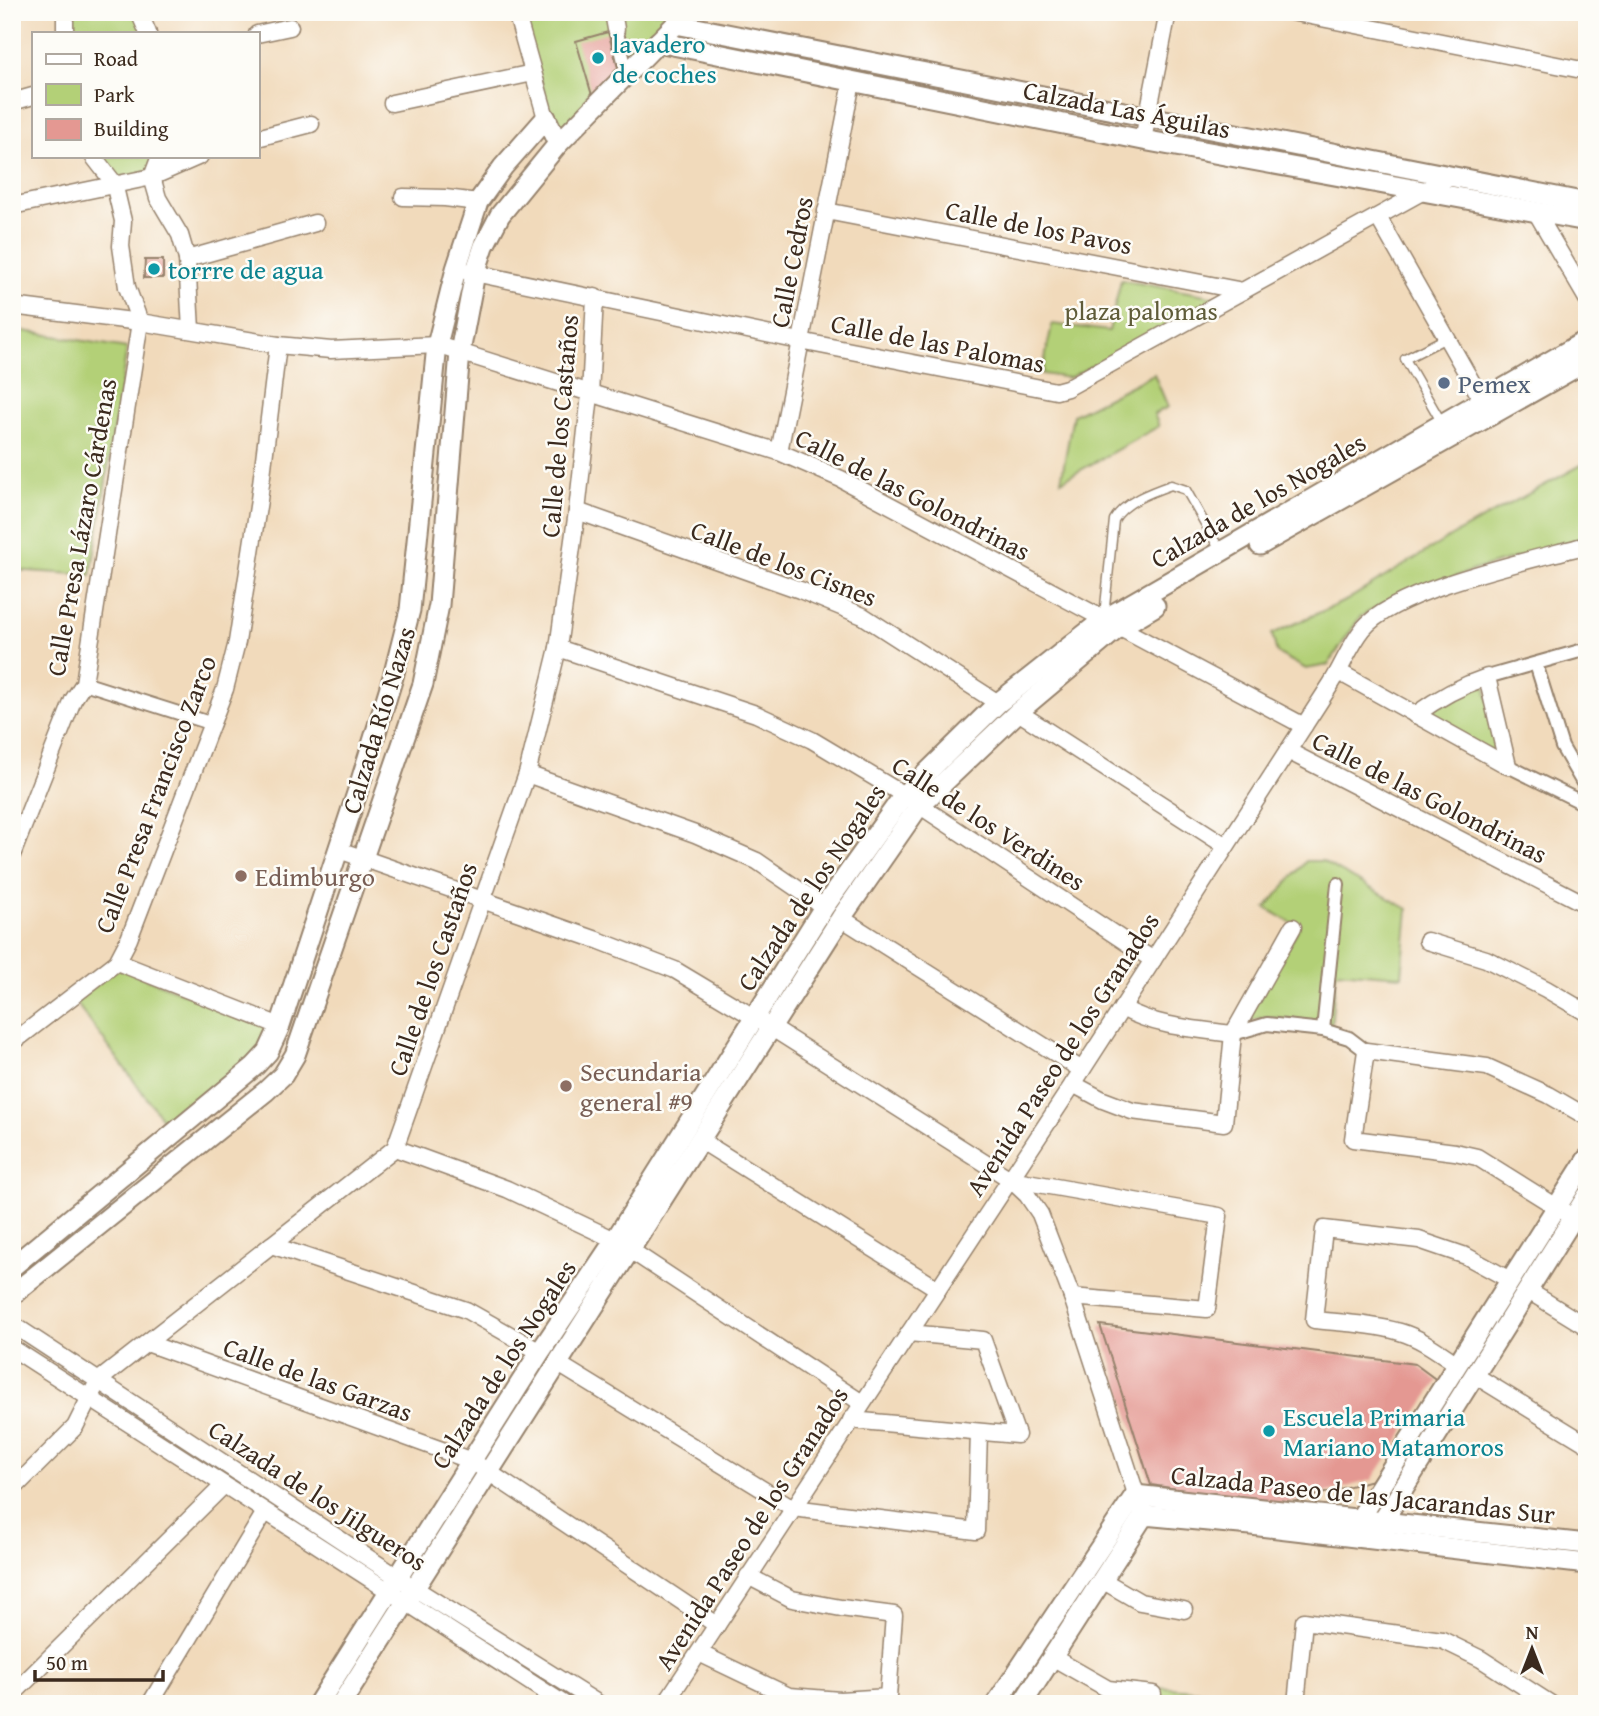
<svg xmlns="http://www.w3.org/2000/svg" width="1599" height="1716" font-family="'Gentium Book Plus',serif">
<rect width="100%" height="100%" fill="#fdfcf7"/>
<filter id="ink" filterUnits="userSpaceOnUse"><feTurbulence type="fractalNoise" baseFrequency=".0143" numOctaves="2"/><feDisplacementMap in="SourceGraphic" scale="14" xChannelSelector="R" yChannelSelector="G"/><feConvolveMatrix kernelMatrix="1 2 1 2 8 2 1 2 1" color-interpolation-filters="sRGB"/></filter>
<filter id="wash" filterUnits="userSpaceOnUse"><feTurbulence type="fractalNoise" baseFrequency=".00686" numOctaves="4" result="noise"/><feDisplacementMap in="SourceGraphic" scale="28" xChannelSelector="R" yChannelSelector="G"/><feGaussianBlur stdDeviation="1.57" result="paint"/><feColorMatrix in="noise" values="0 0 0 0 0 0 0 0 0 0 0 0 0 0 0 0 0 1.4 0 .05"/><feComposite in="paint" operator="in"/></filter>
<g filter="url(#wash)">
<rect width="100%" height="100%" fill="#f1dabb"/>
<!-- green -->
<g fill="#b3d077" stroke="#777d4a" stroke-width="2">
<polygon points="67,12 138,12 145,33 67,33"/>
<polygon points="519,12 610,12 624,72 559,140"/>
<polygon points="615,12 678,12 627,62"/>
<polygon points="96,156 160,156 160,172 113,182"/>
<polygon points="1121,280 1222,298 1069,378 1042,374 1052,324 1109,331"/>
<polygon points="12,329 127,348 91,575 12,570"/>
<polygon points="1154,374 1168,407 1154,414 1159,426 1061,481 1073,415"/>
<polygon points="1587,462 1587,537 1474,570 1386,602 1360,617 1328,665 1306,669 1277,653 1272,634 1347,600 1453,535"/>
<polygon points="1484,681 1501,757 1419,715"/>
<polygon points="1306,861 1322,861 1408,909 1402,976 1336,971 1331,1027 1268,1017 1246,1021 1299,927 1266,908"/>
<polygon points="117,967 273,1028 259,1056 169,1128 74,1000"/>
<polygon points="1157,1687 1276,1697 1276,1704 1155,1704"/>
</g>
<g id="blocks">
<!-- building -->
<g fill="#e49892">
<polygon points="608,32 620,75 594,102 576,41"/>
<polygon points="145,260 163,260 163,278 144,278"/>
<polygon points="1100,1325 1415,1364 1438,1381 1372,1480 1282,1505 1151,1485"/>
</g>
</g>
</g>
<g filter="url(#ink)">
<use href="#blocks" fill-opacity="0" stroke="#96826c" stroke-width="2"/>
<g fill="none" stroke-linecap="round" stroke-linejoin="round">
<!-- service casing -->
<g stroke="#96826c" stroke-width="11">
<g id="service">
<polyline points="1442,423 1405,359 1448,337"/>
<path d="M1104,616L1114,520C1124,502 1151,492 1171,485L1186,490L1221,552"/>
</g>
</g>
<!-- pedestrian casing -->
<g stroke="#96826c" stroke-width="16">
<g id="pedestrian">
<polyline points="616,29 627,73"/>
<polyline points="1536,664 1562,747 1587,790"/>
<polyline points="1487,677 1587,649"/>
<polyline points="84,683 213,724"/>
<polyline points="1508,766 1587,805"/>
<polyline points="1323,1030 1338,884"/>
<polyline points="1233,1034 1267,1024 1323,1030 1349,1038 1366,1051"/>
</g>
</g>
<!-- minor casing -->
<g stroke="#96826c" stroke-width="19">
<g id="minor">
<polyline points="139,12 148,33"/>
<polyline points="516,12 546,118"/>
<polyline points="613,12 616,29"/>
<polyline points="1291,12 1587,71"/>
<polyline points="65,33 65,12"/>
<polyline points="257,34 290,27"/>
<polyline points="12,102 33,96"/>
<polyline points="392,103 533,73"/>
<polyline points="257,138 311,124"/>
<polyline points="1143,140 1168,12"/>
<polyline points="160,156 152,177 158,198 180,235 187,259 191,330"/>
<polyline points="403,197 445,198 478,202"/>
<polyline points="12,206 152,177 200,156"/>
<polyline points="826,211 1243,291"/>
<polyline points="1536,212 1587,299"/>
<polyline points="1378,217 1487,409"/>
<polyline points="187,259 315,223"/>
<polyline points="465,271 800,341 1056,391 1067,388 1449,177"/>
<polyline points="12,306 140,322 278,345 331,350 437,345 779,452 841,479 1304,726"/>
<polyline points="779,452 852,82"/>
<polyline points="577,511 800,590 863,616 998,703"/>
<polyline points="558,648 756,714 812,740 904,795 1153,960"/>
<polyline points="1339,672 1508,766"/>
<polyline points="1018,712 1226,846"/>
<path d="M1415,715C1438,698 1460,686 1487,677L1508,766"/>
<polyline points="1288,751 1587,905"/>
<polyline points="527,774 695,834 757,861 824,907"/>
<polyline points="339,850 600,941 675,970 772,1028 1010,1179 1027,1195 1040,1214 1072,1297 1140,1506"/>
<polyline points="12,855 73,700 84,683 140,322 127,287 121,246 123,221 114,183 93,156"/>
<polyline points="841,918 1082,1070"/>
<polyline points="1427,941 1486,959 1546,989 1587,1013"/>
<polyline points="117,962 280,1026"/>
<path d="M1122,1008C1156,1027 1195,1029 1233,1034"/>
<polyline points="12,1043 117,962 129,939 225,689 237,642 259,500 278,345"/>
<polyline points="1073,1084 1103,1100 1132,1111 1224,1123 1233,1034 1293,927"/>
<polyline points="1587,1117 1549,1095 1487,1067 1366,1051 1353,1139 1455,1152 1477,1157 1587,1226"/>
<polyline points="700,1140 938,1289"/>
<polyline points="395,1148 507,1189 615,1240 862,1403"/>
<polyline points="1010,1179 1219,1216 1207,1309 1072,1297"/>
<polyline points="271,1245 466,1310 540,1352"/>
<polyline points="1527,1290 1587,1327"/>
<polyline points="12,1324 414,1588 599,1704"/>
<polyline points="147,1343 472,1461 717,1625"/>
<polyline points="12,1348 564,1704"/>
<polyline points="557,1363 793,1508 976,1531 979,1432"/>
<path d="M1457,1364C1439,1352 1421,1338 1400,1332C1373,1324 1343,1323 1314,1320L1324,1229L1419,1240L1466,1256L1510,1280"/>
<polyline points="1476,1376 1587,1444"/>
<polyline points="851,1420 1017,1435 983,1340 909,1333"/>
<polyline points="12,1490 75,1427 98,1381 395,1148 527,774 558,648 577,511 590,395 595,297"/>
<polyline points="1102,1580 1140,1602 1184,1610"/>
<polyline points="699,1653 789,1696 840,1700 888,1697 894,1615 841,1608 792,1599 748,1576"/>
<polyline points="1052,1657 1108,1689 1153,1694 1152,1704"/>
<polyline points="12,1695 224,1485"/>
<polyline points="150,1704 265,1512"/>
<path d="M665,1704L1073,1084L1331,684C1342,667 1350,645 1363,629C1397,588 1533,560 1587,545"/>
<polyline points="1296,1704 1304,1621 1442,1640 1481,1659 1551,1704"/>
</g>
</g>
<!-- tertiary casing -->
<g stroke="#96826c" stroke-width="23">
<g id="tertiary">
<polyline points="658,42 1143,140 1587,221"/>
<polyline points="1260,545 1587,361"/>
<polyline points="12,1267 255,1066 268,1052 280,1026 359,787 393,677 410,610 437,345 456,269 478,202 503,167 546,118 558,144"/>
<polyline points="12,1295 266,1091 283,1075 295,1055 423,684 439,605 460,352 475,273 484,246 500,215 558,144 676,24 1587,203"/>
<polyline points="1354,1528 1587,1159"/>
<polyline points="1377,1530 1587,1196"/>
<polyline points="318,1704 540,1352 615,1240 824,907 904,795 998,703 1103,620 1587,340"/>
<polyline points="341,1704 841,918 919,806 1018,712 1118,628 1155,606"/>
<polyline points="996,1704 1135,1495 1587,1544"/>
<polyline points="1022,1704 1144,1515 1251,1525 1587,1564"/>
</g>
</g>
<!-- service -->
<use href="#service" stroke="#fff" stroke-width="8"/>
<!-- pedestrian -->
<use href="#pedestrian" stroke="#fff" stroke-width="12"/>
<!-- minor -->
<use href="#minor" stroke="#fff" stroke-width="16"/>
<!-- tertiary -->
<use href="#tertiary" stroke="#fff" stroke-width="19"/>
</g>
</g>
<!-- markers -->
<g fill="#0f9aa8" stroke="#fdfcf7" stroke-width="2.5">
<circle cx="598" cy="58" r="7"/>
<circle cx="154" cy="269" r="7"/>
<circle cx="1269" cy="1431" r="7"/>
</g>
<circle fill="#5c6f8a" stroke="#fdfcf7" stroke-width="2.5" cx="1444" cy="383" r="7"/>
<g fill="#8d6e63" stroke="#fdfcf7" stroke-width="2.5">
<circle cx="241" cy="876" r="7"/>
<circle cx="566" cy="1086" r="7"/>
</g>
<g text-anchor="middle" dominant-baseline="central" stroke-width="5" stroke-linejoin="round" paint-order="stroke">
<!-- culture labels -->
<g font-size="26" fill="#0d838f" stroke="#fdfcf7" text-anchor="start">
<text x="612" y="43">lavadero<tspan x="612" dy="30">de coches</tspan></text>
<text x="168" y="269">torrre de agua</text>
<text x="1283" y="1416">Escuela Primaria<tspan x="1283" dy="30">Mariano Matamoros</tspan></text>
</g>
<!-- street labels -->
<g font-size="26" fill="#3b2a1e" stroke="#fdfcf7">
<text transform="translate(1127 109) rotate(11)">Calzada Las Águilas</text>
<text transform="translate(1039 227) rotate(11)">Calle de los Pavos</text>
<text transform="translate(791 262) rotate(-79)">Calle Cedros</text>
<text transform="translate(938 343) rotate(11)">Calle de las Palomas</text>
<text transform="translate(559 426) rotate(-85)">Calle de los Castaños</text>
<text transform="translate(913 494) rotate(27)">Calle de las Golondrinas</text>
<text transform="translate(1258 500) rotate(-30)">Calzada de los Nogales</text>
<text transform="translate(81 527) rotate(-80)">Calle Presa Lázaro Cárdenas</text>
<text transform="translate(784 563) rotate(21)">Calle de los Cisnes</text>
<text transform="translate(378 720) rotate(-73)">Calzada Río Nazas</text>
<text transform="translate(155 794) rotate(-69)">Calle Presa Francisco Zarco</text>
<text transform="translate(1430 797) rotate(27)">Calle de las Golondrinas</text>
<text transform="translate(989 823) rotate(33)">Calle de los Verdines</text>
<text transform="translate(811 887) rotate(-56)">Calzada de los Nogales</text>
<text transform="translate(432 969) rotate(-71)">Calle de los Castaños</text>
<text transform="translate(1062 1054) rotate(-57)">Avenida Paseo de los Granados</text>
<text transform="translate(503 1364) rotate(-57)">Calzada de los Nogales</text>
<text transform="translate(318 1379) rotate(20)">Calle de las Garzas</text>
<text transform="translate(1363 1494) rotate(6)">Calzada Paseo de las Jacarandas Sur</text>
<text transform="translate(318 1495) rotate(33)">Calzada de los Jilgueros</text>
<text transform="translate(751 1528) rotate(-57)">Avenida Paseo de los Granados</text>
</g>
<!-- park labels -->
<g font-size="26" fill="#5f5c39" stroke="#fdfcf7">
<text x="1141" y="310">plaza palomas</text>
</g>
<!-- service labels -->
<g font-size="26" fill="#4e5e75" stroke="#fdfcf7" text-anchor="start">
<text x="1458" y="383">Pemex</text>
</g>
<!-- education labels -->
<g font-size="26" fill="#785e54" stroke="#fdfcf7" text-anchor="start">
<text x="255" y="876">Edimburgo</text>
<text x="580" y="1071">Secundaria<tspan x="580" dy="30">general #9</tspan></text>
</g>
</g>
<!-- margin -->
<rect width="1599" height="1716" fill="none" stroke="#fdfcf7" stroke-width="42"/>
<!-- legend -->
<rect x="32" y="32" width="228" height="126" fill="#fdfcf7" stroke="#afa8a0" stroke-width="2"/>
<rect x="46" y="54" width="35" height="10" fill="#ffffff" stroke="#afa8a0" stroke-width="2"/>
<text x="94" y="66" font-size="21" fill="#3b2a1e">Road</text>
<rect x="46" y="84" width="35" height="21" fill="#b3d077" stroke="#afa8a0" stroke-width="2"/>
<text x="94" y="102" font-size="21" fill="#3b2a1e">Park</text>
<rect x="46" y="119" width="35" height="21" fill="#e49892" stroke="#afa8a0" stroke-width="2"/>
<text x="94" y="136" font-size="21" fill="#3b2a1e">Building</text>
<!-- north arrow -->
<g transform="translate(1532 1649)" stroke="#fdfcf7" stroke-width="5" paint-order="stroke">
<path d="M0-5L12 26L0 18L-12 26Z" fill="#3b2a1e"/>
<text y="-10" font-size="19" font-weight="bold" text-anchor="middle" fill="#3b2a1e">N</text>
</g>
<!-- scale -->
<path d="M35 1670v10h128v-10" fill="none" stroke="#3b2a1e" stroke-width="3.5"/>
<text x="46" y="1670" font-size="21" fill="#3b2a1e" stroke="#fdfcf7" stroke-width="5" paint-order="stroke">50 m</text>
</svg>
